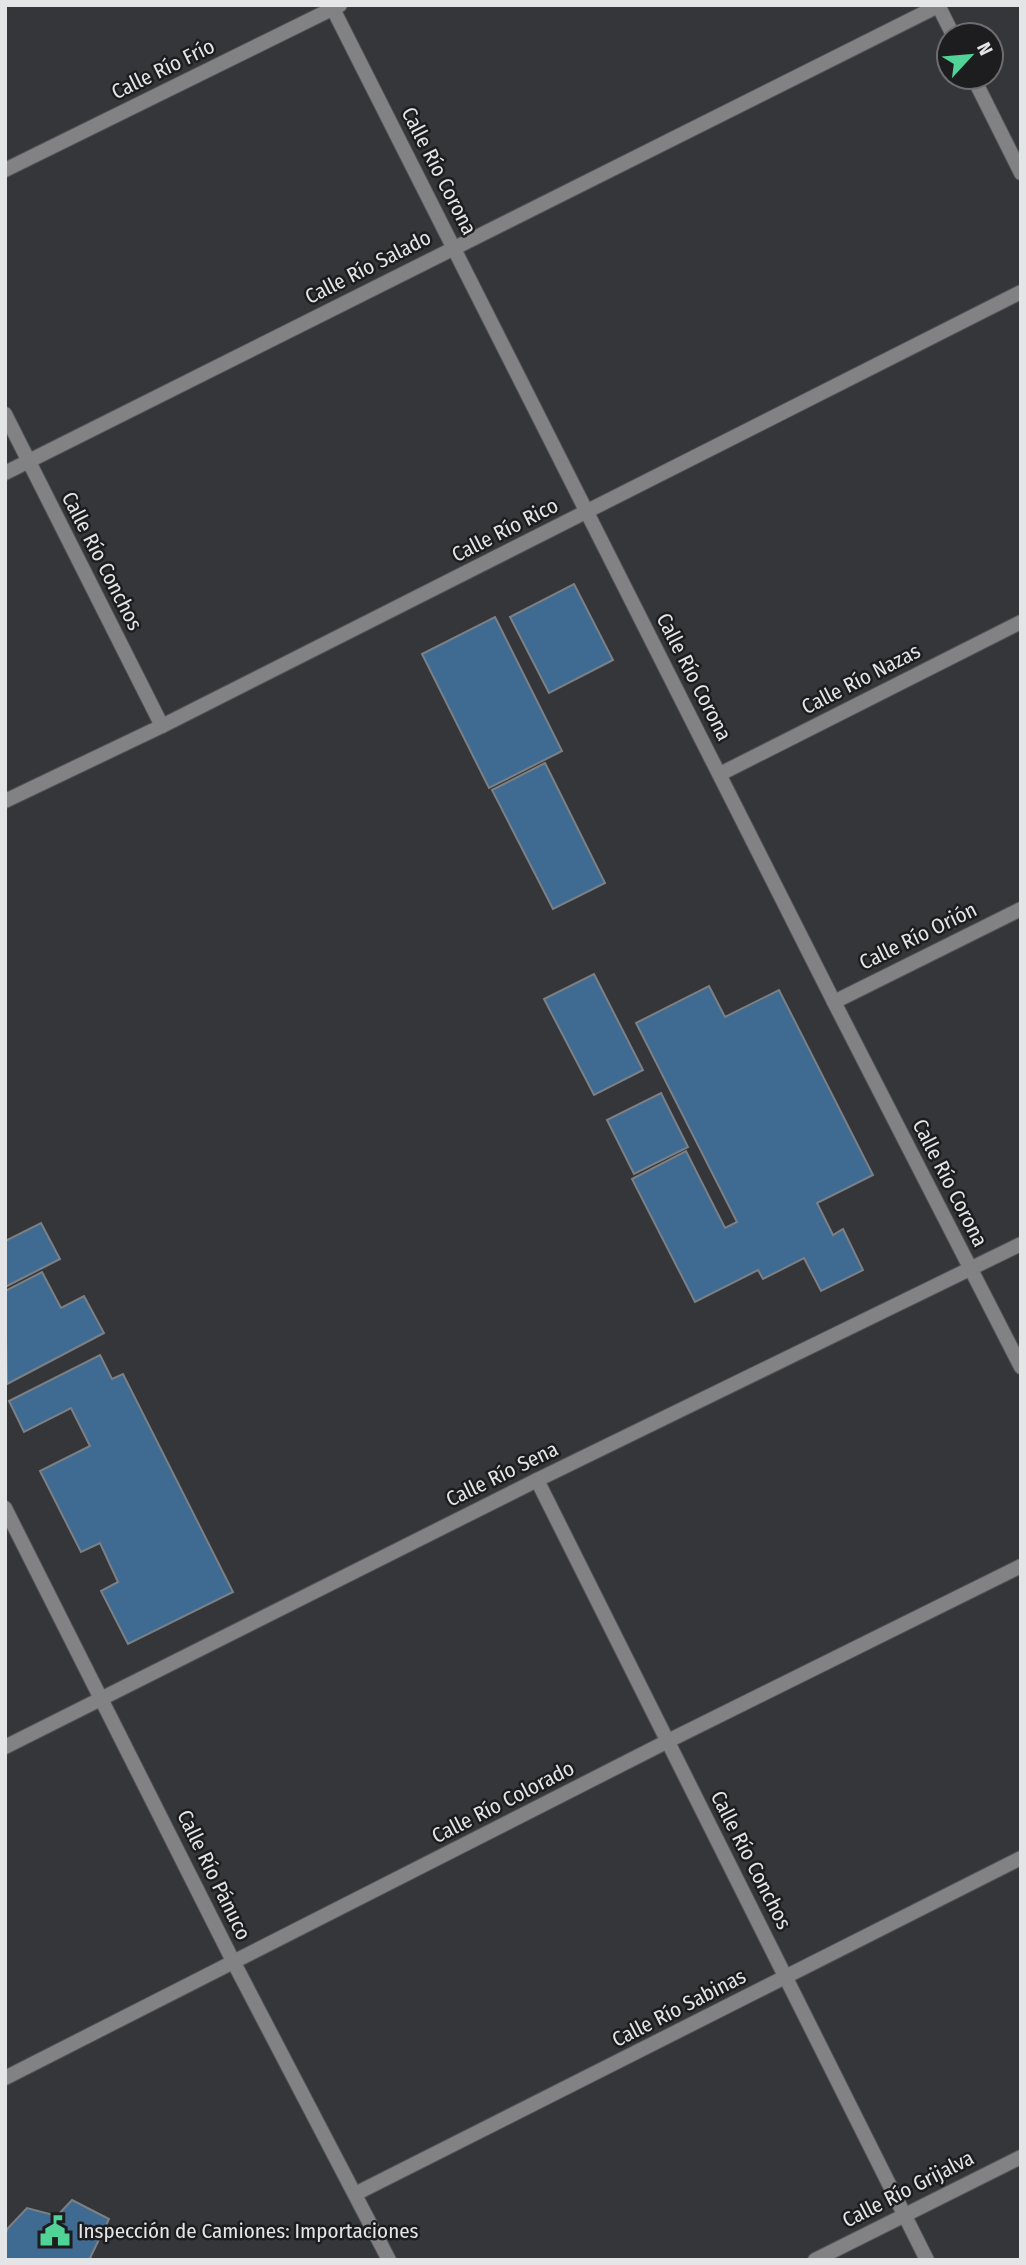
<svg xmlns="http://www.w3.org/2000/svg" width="1026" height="2265" font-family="'Fira Sans Condensed',sans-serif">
<rect width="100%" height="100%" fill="#34363a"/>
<!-- building -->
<g fill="#3f6b93" stroke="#7c8084" stroke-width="2">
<polygon points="574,584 613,660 549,693 510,617"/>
<polygon points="495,617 562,751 489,788 422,654"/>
<polygon points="545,763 605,883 553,909 492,790"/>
<polygon points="594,974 643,1070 594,1095 544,999"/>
<polygon points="709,986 725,1017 779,990 873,1175 817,1203 833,1235 843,1229 863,1270 821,1291 804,1258 763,1279 758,1270 695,1302 632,1179 686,1151 725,1228 737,1222 636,1023"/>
<polygon points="661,1093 688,1147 634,1174 607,1120"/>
<polygon points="41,1223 60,1259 5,1287 5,1241"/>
<polygon points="42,1272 61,1308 84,1296 104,1333 7,1384 5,1291"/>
<polygon points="100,1355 112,1379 123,1374 233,1592 128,1644 101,1591 118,1582 100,1543 81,1552 40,1471 90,1446 71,1408 24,1432 9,1401"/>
<polygon points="72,2200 109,2219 90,2258 94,2260 5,2260 5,2234 8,2228 27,2208 57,2216"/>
</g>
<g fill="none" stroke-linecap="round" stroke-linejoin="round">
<!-- minor casing -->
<g stroke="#505256" stroke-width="16">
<g id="minor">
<polyline points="331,5 834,1002 1021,1367"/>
<polyline points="938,5 953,35"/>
<polyline points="973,77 1021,173"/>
<polyline points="5,170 340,5"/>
<polyline points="5,414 162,726"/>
<polyline points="5,473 938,6"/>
<polyline points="720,774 1021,622"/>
<polyline points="5,801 162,726 1021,292"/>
<polyline points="834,1002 1021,909"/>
<polyline points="537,1480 927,2260"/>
<polyline points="5,1508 234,1963 389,2260"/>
<polyline points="5,1747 537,1480 1021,1244"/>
<polyline points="5,2078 668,1741 1021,1566"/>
<polyline points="355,2194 1021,1858"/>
<polyline points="815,2260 1021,2157"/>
</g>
</g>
<!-- minor -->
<use href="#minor" stroke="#828284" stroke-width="14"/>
</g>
<!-- icons -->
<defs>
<g id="civic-bare" transform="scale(2.415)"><path d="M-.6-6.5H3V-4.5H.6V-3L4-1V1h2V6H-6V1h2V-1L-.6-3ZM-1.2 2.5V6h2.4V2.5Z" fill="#51d398" stroke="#1d1d1f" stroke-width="2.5" paint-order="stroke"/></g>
</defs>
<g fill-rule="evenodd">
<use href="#civic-bare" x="55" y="2231"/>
</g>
<g text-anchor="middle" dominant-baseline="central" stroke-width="5" stroke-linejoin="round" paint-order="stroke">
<!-- street labels -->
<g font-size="21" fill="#e4e5e7" stroke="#1d1d1f">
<text transform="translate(163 69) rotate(-26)">Calle Río Frío</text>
<text transform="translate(439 171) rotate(63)">Calle Río Corona</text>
<text transform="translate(368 267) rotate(-27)">Calle Río Salado</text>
<text transform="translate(505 530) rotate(-27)">Calle Río Rico</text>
<text transform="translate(102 561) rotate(63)">Calle Río Conchos</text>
<text transform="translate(694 677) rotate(63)">Calle Río Corona</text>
<text transform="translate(861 679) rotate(-27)">Calle Río Nazas</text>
<text transform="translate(918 936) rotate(-26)">Calle Río Orión</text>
<text transform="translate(950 1183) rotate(63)">Calle Río Corona</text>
<text transform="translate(502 1474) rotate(-26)">Calle Río Sena</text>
<text transform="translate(503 1802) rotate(-27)">Calle Río Colorado</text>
<text transform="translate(751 1860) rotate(63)">Calle Río Conchos</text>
<text transform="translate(214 1875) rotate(64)">Calle Río Pánuco</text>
<text transform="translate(679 2008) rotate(-27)">Calle Río Sabinas</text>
<text transform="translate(908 2189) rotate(-27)">Calle Río Grijalva</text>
</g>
<!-- poi labels -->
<g font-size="21" fill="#e4e5e7" stroke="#1d1d1f" text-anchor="start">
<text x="78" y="2231">Inspección de Camiones: Importaciones</text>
</g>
</g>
<!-- border -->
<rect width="1026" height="2265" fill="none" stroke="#e4e5e7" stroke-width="14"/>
<!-- north arrow -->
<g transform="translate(970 56) rotate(64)"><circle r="33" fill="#1d1d1f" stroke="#6d6d6f" stroke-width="2"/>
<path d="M0-5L12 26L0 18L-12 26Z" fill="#51d398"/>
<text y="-10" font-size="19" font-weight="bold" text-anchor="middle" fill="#e4e5e7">N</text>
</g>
</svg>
